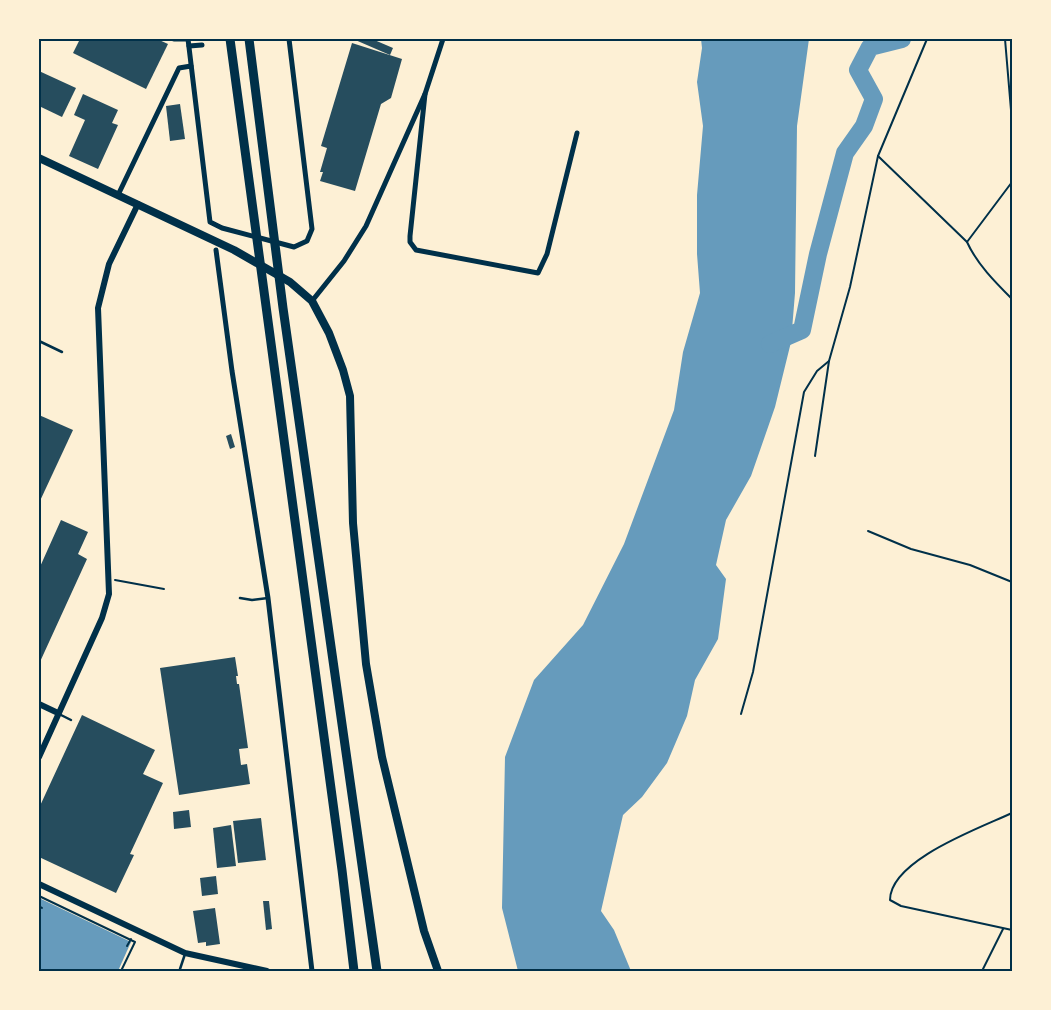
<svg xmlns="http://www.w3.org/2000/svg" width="1051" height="1010" font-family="'Sofia Sans Condensed',sans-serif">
<rect width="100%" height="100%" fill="#fdf0d5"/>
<!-- water -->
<g fill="#669bbc">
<polygon points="701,39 809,39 797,126 795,293 791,342 775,407 751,476 726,520 716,565 726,579 718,639 695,680 687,716 667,763 642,797 623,815 601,911 614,930 631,971 518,971 502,908 505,757 534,680 583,625 624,544 674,410 683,352 700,293 697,254 697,195 703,126 697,82 702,48"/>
<polygon points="39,898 131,942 118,971 39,971"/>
</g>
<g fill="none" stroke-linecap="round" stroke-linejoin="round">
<!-- river -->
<polyline stroke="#669bbc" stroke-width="18" points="770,344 802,330 818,254 845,153 864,126 874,99 858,70 870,47 902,39"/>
</g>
<!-- building -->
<g fill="#264d5e">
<polygon points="80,39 157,39 168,44 146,89 73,53"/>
<polygon points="353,39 372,39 393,48 390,55"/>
<polygon points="352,43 402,59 391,98 381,104 355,191 320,181 323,172 320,172 327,148 321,146"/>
<polygon points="39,71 76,88 62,117 39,106"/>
<polygon points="83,94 118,110 112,123 118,125 98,169 69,156 85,120 74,115"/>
<polygon points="180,104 185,139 170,141 166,106"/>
<polygon points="39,415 73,430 39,503"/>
<polygon points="231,434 235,447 230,449 226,436"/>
<polygon points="61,520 88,532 78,554 87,559 39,664 39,569"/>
<polygon points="235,657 238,676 236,676 237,684 239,684 248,748 239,749 241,765 247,764 250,784 179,795 160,668"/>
<polygon points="82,715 155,750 143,774 163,783 130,854 134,855 116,893 39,857 39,808"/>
<polygon points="189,810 191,827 174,829 173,812"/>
<polygon points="261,818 266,860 238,863 233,821"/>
<polygon points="231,825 236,866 217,868 213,828"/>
<polygon points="216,876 218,894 202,896 200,878"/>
<polygon points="263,901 269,901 272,929 266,930"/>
<polygon points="215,908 220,944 206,946 206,942 198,943 193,911"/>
</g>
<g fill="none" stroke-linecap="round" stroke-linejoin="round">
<!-- path -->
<g stroke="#003049" stroke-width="2">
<polyline points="1005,39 1012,122"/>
<path d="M878,156L967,242C977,264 995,282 1012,299"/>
<polyline points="967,242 1012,182"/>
<polyline points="815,456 829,361 850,287 878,156 927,39"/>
<polyline points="868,531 911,549 970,565 1012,582"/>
<polyline points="115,580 164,589"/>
<polyline points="741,714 753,672 804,392 817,371 829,361"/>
<path d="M1012,813C980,828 890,860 890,900L901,906L1012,930"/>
<polyline points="39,896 135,942 121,971"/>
<polyline points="39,906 42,908"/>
<polyline points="127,946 131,939"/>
<polyline points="982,971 1003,929"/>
</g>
<!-- service -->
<g stroke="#003049" stroke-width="2.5">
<polyline points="39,341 62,352"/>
<polyline points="240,598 252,600 268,598"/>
<polyline points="59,714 71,720"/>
<polyline points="180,969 185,954"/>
</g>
<!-- minor -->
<g stroke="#003049" stroke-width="5">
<polyline points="174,39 188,39"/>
<polyline points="188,39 210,222 222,228 294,247 307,241 312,229 289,39"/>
<polyline points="189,46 202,45"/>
<polyline points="425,94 410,236 410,242 416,250 538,273 547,254 577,133"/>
<polyline points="118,195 179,68 191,66"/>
<polyline points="216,250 232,371 268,598 312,971"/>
<polyline points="312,301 344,261 366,226 425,94 443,39"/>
</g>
<!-- tertiary -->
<g stroke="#003049" stroke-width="6">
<polyline points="39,704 58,713"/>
<polyline points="39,757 102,618 109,594 98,308 109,264 138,204"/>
<polyline points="39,884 185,953 267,971"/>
</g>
<!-- trunk -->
<polyline stroke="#003049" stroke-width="8" points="39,158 234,250 290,282 312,301 329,333 343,370 350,396 353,523 366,664 382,757 424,931 438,971"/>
<!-- motorway -->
<g stroke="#003049" stroke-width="9">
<polyline points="230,39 342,870 354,971"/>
<polyline points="249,39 283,308 377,971"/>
</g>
</g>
<!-- border -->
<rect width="1051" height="1010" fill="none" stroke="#fdf0d5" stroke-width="80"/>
<rect x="40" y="40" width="971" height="930" fill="none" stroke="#003049" stroke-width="2"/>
</svg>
